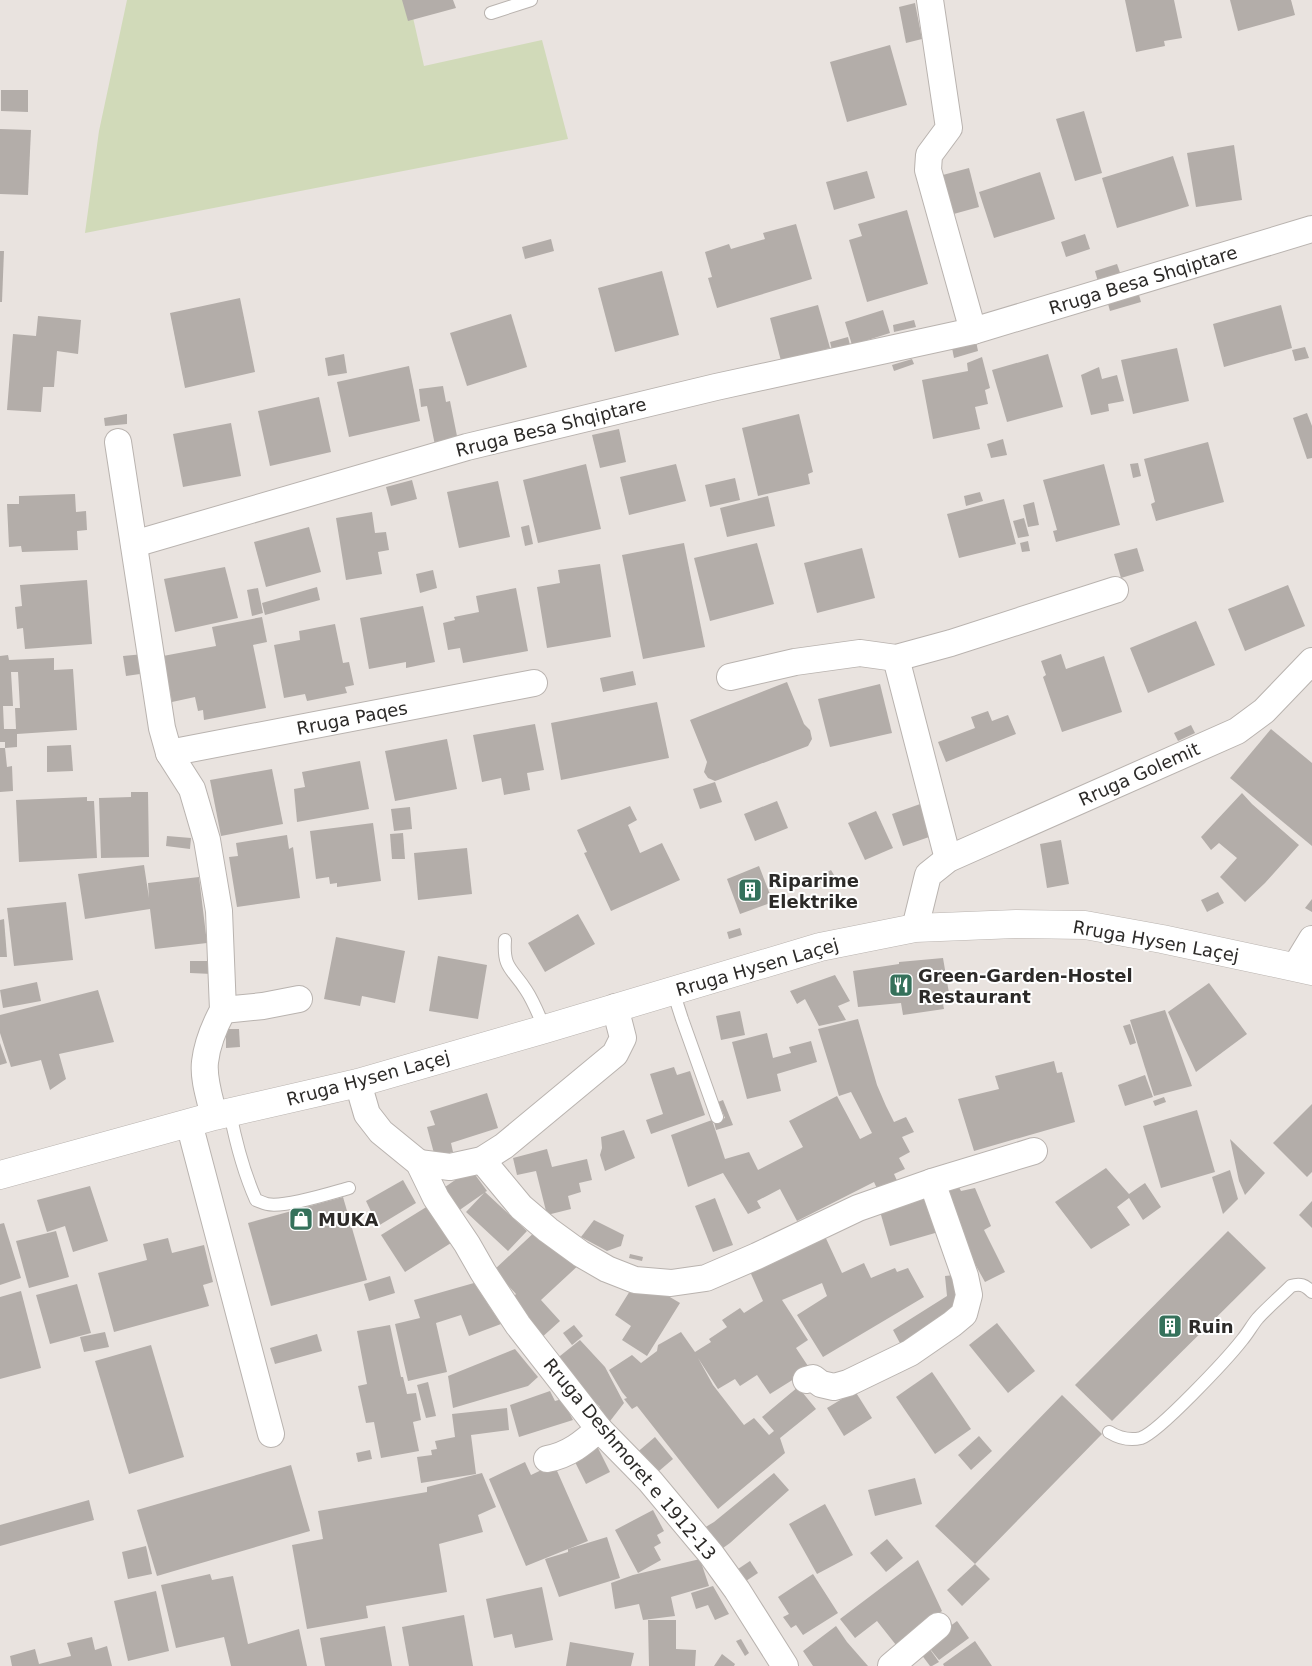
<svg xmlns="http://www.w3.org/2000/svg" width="1312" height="1666" font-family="'DejaVu Sans',sans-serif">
<rect width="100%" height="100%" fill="#e9e3df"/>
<!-- green -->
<polygon fill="#d1dab9" points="127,0 409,0 424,66 542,40 568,139 85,233 99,131"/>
<!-- building -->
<g fill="#b3ada9" fill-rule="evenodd">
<polygon points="402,0 453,0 456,8 408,21"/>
<polygon points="1125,0 1174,0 1182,38 1164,41 1165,46 1136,52"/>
<polygon points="1230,0 1291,0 1295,15 1238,31"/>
<polygon points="915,3 922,39 906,43 899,7"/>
<polygon points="890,45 907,105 847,122 830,62"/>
<polygon points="1,90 28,90 28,112 1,111"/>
<polygon points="1084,111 1102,173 1075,181 1056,119"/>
<polygon points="0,129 31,130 28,195 0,194"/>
<polygon points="1234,145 1242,200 1196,207 1187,153"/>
<polygon points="1173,156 1189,206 1117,228 1102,178"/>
<polygon points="969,168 979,207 950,215 939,176"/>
<polygon points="867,171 875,198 834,210 826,182"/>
<polygon points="1040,172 1055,219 994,238 979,192"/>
<polygon points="907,210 928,284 867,302 849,240 862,236 858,224"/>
<polygon points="796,224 812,279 717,308 708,278 712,277 705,252 729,244 731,249 765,239 763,233"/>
<polygon points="1085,234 1090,249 1066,257 1061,242"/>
<polygon points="551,239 554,251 525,259 522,247"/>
<polygon points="0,251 4,251 2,302 0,302"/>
<polygon points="1117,264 1123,281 1100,289 1095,271"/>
<polygon points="662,271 679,335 615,352 598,288"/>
<polygon points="1139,295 1141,302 1110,311 1108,304"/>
<polygon points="240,298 255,372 185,388 170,313"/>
<polygon points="818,305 830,348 781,361 770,318"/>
<polygon points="1281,305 1292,348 1224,367 1213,324"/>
<polygon points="883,310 890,333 852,345 845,322"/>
<polygon points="511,314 527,367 467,386 450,333"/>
<polygon points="38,316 81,320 78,354 57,351 54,387 43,387 41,412 7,410 13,334 36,336"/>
<polygon points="914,320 916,327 894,332 893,325"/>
<polygon points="848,337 850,345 832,350 830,342"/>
<polygon points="976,341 978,351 954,358 952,348"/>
<polygon points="1305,347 1309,358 1295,361 1292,350"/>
<polygon points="1177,348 1189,401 1133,414 1121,360"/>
<polygon points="344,354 347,373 328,376 325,358"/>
<polygon points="1048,354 1063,407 1007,422 992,370"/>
<polygon points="982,357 990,388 985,390 988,404 975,407 980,429 933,439 922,380 968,371 967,363"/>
<polygon points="912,359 914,364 894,371 892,365"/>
<polygon points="409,366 420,421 349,437 337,382"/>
<polygon points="1099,367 1102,379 1117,375 1124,401 1108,404 1109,411 1091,415 1081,375"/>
<polygon points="443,386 446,402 450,401 459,446 436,450 427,406 421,407 419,389"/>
<polygon points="319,397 331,452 270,466 258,411"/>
<polygon points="1307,413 1312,426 1312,458 1307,459 1293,418"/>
<polygon points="127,414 127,424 105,426 104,418"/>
<polygon points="799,414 813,472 808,474 810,484 758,496 742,428"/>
<polygon points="231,423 241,476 183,487 173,434"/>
<polygon points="619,429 626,462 600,468 592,435"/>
<polygon points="1003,439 1007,455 991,458 987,444"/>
<polygon points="1208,442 1224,502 1156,521 1151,504 1155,502 1144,459"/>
<polygon points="1138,463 1141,476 1133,478 1130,464"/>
<polygon points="586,464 601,529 538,543 523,480"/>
<polygon points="676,464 686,501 629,515 620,477"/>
<polygon points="1104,464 1120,525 1056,542 1053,531 1057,530 1043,480"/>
<polygon points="735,478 740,500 710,507 705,485"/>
<polygon points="412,480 417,499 391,506 386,487"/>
<polygon points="498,481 510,537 459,548 447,492"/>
<polygon points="980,492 983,501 966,506 964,496"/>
<polygon points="75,494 76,512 86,511 87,530 77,531 78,550 22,552 21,546 9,547 7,504 19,504 19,496"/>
<polygon points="768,496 775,526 727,537 720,508"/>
<polygon points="1004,499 1016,544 959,558 947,514"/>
<polygon points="1034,502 1039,525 1028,527 1023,505"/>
<polygon points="372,512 375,533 386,532 389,550 378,552 382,574 346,580 336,518"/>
<polygon points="1024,518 1029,536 1018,538 1013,521"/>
<polygon points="529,525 533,544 525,546 521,527"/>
<polygon points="309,527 321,572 266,587 254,542"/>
<polygon points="1028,541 1030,551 1022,552 1020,543"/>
<polygon points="684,543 705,647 643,659 622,555"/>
<polygon points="757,543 774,604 710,621 694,558"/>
<polygon points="862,548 875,598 817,613 804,563"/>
<polygon points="1137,548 1144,571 1121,578 1114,554"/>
<polygon points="600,564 611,637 547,648 537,587 560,583 558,570"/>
<polygon points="225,567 238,618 175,632 164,579"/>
<polygon points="433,570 437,588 420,593 416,574"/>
<polygon points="87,580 92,644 25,649 23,628 17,629 15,607 22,606 20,585"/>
<polygon points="1288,585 1305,626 1245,651 1228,609"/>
<polygon points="317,587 320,600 265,615 262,603"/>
<polygon points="258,588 263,613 252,616 247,590"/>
<polygon points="516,588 528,651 463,663 460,648 448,650 443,623 455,620 454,617 479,612 476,596"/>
<polygon points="423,606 435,662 406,668 406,662 369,669 360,618"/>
<polygon points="262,617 267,642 253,645 266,708 204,720 203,710 198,711 195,697 172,702 163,656 216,646 212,627"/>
<polygon points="1196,621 1215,665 1148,693 1130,648"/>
<polygon points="335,624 343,663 349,662 354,685 345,687 347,693 307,701 305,694 284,698 274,645 300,640 299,631"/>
<polygon points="144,654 147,673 126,676 123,656"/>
<polygon points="1061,654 1066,669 1104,656 1122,712 1062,732 1043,677 1046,675 1041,661"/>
<path d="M8,655L9,660L54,658V670L73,669L77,730L17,734V747L5,748V742H0V656ZM11,672H18L20,708H15L16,729H4L3,706H13Z"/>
<polygon points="633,671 636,685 603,692 600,678"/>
<polygon points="787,682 804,724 810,730 812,739 808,746 718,780 715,781 708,778 704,772 707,762 690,720"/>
<polygon points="880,684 892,733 830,747 818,699"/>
<polygon points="657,702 669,758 561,780 551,723"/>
<polygon points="988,711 992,721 1008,715 1016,734 946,762 938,742 975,728 971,717"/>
<polygon points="535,724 544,770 527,773 530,790 504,795 501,778 482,782 473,735"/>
<polygon points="1191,725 1195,733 1178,741 1174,733"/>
<polygon points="1271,729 1312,763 1312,846 1230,778"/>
<polygon points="447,739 457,789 395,801 385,751"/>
<polygon points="71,745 73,771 47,772 47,746"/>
<polygon points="0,748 5,748 7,767 12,766 13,791 0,792"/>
<polygon points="360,761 369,809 297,822 294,789 305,787 302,772"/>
<polygon points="272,769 283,824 221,836 210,780"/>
<polygon points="715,782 722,802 700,809 693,789"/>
<polygon points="131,792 148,792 149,857 101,858 99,798 131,797"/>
<polygon points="1242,793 1252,804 1299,845 1265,883 1245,902 1220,877 1237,858 1219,843 1211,850 1201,837"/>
<polygon points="87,797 87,801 94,801 97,858 19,862 16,800"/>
<polygon points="777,801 788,828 755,841 744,814"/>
<polygon points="923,803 932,836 903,846 892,814"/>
<polygon points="630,806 637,820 628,825 640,853 662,843 680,880 611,911 584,853 587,852 577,830"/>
<polygon points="410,807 412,829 394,831 391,809"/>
<polygon points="876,811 893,848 865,860 848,823"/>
<polygon points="373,823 381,881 337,887 337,883 330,884 329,877 316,879 310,831"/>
<polygon points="403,833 405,859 392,859 390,834"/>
<polygon points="287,835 289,849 293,847 300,898 237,907 229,857 238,856 236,843"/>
<polygon points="167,836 191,838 190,849 166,846"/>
<polygon points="1061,840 1069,884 1047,888 1040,844"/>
<polygon points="467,848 472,894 418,900 414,853"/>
<polygon points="144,865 149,898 148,883 199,877 207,943 155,949 150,909 85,919 78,874"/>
<polygon points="759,866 773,902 740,914 727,879"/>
<polygon points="831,870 834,875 819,883 816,878"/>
<polygon points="1218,892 1224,903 1207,912 1201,900"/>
<polygon points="1312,899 1312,912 1305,908"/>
<polygon points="66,902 73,960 14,966 7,908"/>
<polygon points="578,914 595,944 545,972 528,943"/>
<polygon points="4,919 7,957 0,957 0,920"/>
<polygon points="740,928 742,935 729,939 727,932"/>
<polygon points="336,937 405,951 395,1003 362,996 360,1006 324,999"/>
<polygon points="438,956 487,965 478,1019 429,1011"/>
<polygon points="943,958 950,999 942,999 944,1009 903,1015 901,1003 858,1007 853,971 899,964 899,962"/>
<polygon points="190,961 213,961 212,974 190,973"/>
<polygon points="835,975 850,1001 838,1006 846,1020 819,1026 805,999 797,1004 790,991"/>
<polygon points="37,982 41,1001 3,1008 0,990"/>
<polygon points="1209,983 1247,1034 1196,1072 1168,1012"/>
<polygon points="98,990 114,1042 59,1054 66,1079 50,1090 41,1060 11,1067 0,1033 0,1015"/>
<polygon points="1165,1010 1192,1086 1154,1096 1130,1020"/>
<polygon points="740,1011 745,1035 721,1040 716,1016"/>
<polygon points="858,1019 877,1085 886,1106 894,1122 906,1117 914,1132 902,1137 910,1152 899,1158 905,1169 894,1174 899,1185 880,1195 874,1182 797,1221 780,1189 757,1201 761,1208 748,1214 723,1173 688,1187 671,1135 712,1120 725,1159 749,1152 758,1170 803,1147 789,1121 837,1096 860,1139 872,1133 851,1092 839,1096 818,1029"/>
<polygon points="1130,1024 1136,1043 1130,1045 1123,1026"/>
<polygon points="226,1029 239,1029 240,1047 226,1048"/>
<polygon points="767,1033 773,1058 791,1053 789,1047 811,1041 817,1062 777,1074 781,1091 747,1099 732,1042"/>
<polygon points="0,1043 7,1063 0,1065"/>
<polygon points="1054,1061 1057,1073 1062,1072 1075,1122 974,1151 958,1099 999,1089 995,1076"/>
<polygon points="674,1067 677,1075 690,1071 705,1115 651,1134 646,1120 663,1114 650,1074"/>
<polygon points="1145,1075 1153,1097 1125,1106 1118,1085"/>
<polygon points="487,1093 498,1128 451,1143 453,1152 435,1157 427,1127 435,1125 430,1111"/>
<polygon points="1164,1097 1166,1102 1155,1106 1153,1101"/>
<polygon points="723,1100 733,1125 716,1130 714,1122 725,1118 718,1102"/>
<polygon points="1312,1104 1312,1172 1307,1177 1273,1143"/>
<polygon points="1197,1110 1215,1172 1161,1188 1143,1126"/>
<polygon points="624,1130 635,1158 605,1171 600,1155 602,1148 601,1137"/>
<polygon points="1230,1139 1265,1173 1245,1195 1239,1181"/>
<polygon points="547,1149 552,1167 587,1159 592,1180 579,1183 581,1192 568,1196 571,1209 547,1215 536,1171 517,1175 513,1158"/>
<polygon points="1106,1168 1129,1194 1145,1183 1161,1207 1143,1220 1129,1198 1117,1207 1130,1225 1091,1249 1055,1202"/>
<polygon points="471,1169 487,1191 485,1192 527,1231 508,1251 466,1212 484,1193 451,1216 435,1194"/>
<polygon points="1230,1170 1238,1199 1223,1214 1212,1177"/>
<polygon points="403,1180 416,1203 378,1226 366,1201"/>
<polygon points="958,1185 961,1191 975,1188 991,1226 984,1230 1005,1272 985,1282 970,1255 941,1190"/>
<polygon points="90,1186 108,1241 73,1252 65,1226 47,1232 37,1200"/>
<polygon points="931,1193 942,1231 890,1246 879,1208"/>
<polygon points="343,1197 367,1280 271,1306 248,1223"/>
<polygon points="715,1198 733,1245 713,1252 695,1206"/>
<polygon points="1312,1201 1312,1228 1299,1215"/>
<polygon points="428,1206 451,1243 405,1272 381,1235"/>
<polygon points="594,1220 624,1235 621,1246 607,1251 581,1237"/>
<polygon points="4,1223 21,1278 0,1285 0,1224"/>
<polygon points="538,1229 582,1262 541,1300 560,1321 540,1339 507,1303 516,1294 494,1270"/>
<polygon points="56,1231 69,1277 29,1288 16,1241"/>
<polygon points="1228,1231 1266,1268 1112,1421 1075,1385"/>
<polygon points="823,1232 842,1273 864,1263 871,1278 895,1268 897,1272 908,1268 924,1297 823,1357 797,1315 827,1296 822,1283 782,1300 808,1340 796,1348 810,1369 770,1394 757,1375 740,1386 735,1379 718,1389 698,1358 713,1385 744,1425 754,1418 769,1435 774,1431 762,1417 798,1387 816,1409 780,1438 785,1453 718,1509 637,1406 632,1409 624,1399 627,1398 622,1392 609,1370 632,1355 641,1363 657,1351 658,1345 681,1332 695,1352 711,1342 709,1339 727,1327 722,1320 740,1308 744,1313 763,1301 748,1267"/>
<polygon points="168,1238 172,1253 204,1245 213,1282 203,1285 209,1306 114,1332 98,1273 147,1260 143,1244"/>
<polygon points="630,1254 643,1257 642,1261 629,1258"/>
<polygon points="954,1275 956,1313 901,1345 893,1330 947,1296 945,1276"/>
<polygon points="390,1276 395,1293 369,1301 364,1284"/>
<polygon points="474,1283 501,1324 469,1336 461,1315 436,1323 447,1372 408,1381 395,1324 420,1318 414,1300"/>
<polygon points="77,1284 91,1333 50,1344 36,1295"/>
<polygon points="633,1286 648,1295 653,1287 680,1303 647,1356 622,1340 631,1326 615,1315"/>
<polygon points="21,1291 41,1368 0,1379 0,1297"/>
<polygon points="997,1323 1035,1371 1008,1393 969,1345"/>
<polygon points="390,1325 401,1377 403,1377 407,1394 416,1393 421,1420 413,1422 419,1451 381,1458 374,1422 366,1423 358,1386 367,1384 357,1331"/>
<polygon points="574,1325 583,1336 572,1345 563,1333"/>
<polygon points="105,1332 109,1347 84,1352 80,1337"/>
<polygon points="317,1334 322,1351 275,1364 270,1348"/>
<polygon points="580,1340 605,1367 624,1403 607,1425 594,1412 600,1407 555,1360"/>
<polygon points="151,1345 184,1457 129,1474 95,1361"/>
<polygon points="515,1349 538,1377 528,1386 453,1408 448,1376"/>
<polygon points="932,1372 971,1429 935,1454 896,1397"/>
<polygon points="428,1382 436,1416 426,1418 417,1385"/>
<polygon points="550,1391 555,1401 562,1399 573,1420 519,1437 510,1405"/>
<polygon points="855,1391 872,1418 844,1436 827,1408"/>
<polygon points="1062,1395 1102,1434 975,1564 990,1579 962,1606 947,1590 975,1564 935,1526"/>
<polygon points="507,1408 509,1430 471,1435 476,1474 421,1483 417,1457 432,1455 431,1450 437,1449 435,1441 455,1437 452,1414"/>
<polygon points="979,1436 992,1451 971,1470 958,1455"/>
<polygon points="655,1437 673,1459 652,1477 634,1455"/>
<polygon points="597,1446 610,1472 586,1484 573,1458"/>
<polygon points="370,1450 372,1459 358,1462 356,1453"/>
<polygon points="525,1462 531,1475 554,1464 588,1541 526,1566 489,1479"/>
<polygon points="291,1465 310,1531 157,1576 137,1510"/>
<polygon points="482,1473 496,1507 478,1515 483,1532 439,1544 447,1592 366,1606 368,1618 307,1629 292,1545 323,1539 318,1511 427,1492 427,1487"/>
<polygon points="774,1473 789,1490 730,1543 716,1553 699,1531 714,1522"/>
<polygon points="915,1478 922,1504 875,1516 868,1490"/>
<polygon points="89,1500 94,1520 0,1546 0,1525"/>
<polygon points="825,1504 853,1555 817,1574 789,1524"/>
<polygon points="653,1510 664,1531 657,1535 661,1543 654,1547 661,1560 638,1573 615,1530"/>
<polygon points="607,1537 620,1578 559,1597 545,1559 568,1552 568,1549"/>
<polygon points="887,1539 903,1558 886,1572 870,1553"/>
<polygon points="146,1546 152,1574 128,1579 122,1552"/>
<polygon points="700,1559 709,1586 671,1597 675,1616 643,1620 639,1604 615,1609 611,1583 633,1575"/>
<polygon points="918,1560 942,1611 913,1634 900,1650 877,1621 855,1638 840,1619"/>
<polygon points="750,1561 758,1573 740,1585 732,1573"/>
<polygon points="210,1574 212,1580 233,1576 248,1644 299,1629 307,1666 231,1666 224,1637 176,1648 161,1585"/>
<polygon points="813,1574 838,1613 803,1635 796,1625 791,1628 783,1617 789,1614 778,1597"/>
<polygon points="713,1586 729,1614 715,1620 708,1605 696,1609 691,1593"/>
<polygon points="542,1587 553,1640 515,1648 512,1634 494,1638 486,1599"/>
<polygon points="156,1591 169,1651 128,1661 114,1601"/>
<polygon points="464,1615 473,1666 409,1666 402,1627"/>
<polygon points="648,1620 676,1620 676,1649 696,1650 695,1666 649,1666"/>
<polygon points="957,1621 969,1638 939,1660 926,1644"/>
<polygon points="385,1626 392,1666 325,1666 320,1638"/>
<polygon points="836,1626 847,1642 868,1666 813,1666 803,1651"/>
<polygon points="92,1637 95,1650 107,1646 112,1666 12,1666 10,1656 35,1649 39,1664 71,1656 67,1643"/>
<polygon points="741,1639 749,1653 745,1656 736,1641"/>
<polygon points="975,1641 992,1666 944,1666 943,1664"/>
<polygon points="570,1642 634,1653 631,1666 566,1666"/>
<polygon points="929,1648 939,1662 932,1666 930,1666 921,1654"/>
<polygon points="722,1654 735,1664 734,1666 714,1666"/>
</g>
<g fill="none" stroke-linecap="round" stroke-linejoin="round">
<!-- service casing -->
<g stroke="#b9b3af" stroke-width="14">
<g id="service">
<polyline points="491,13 531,0"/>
<path d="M505,940C503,969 512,968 526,990C534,1002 539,1016 545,1029"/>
<polyline points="673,991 682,1019 717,1117"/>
<path d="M230,1113C236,1143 243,1171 256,1200C259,1201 263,1203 267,1204C284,1208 331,1193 349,1188"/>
<path d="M1109,1432C1119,1438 1129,1441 1141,1438C1159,1432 1228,1358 1242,1340C1248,1333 1252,1325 1258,1318C1268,1307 1280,1297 1291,1286C1300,1283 1305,1285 1312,1292"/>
</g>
</g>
<!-- minor casing -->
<g stroke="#b9b3af" stroke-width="28">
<g id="minor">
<polyline points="930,0 949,128 929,155 928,170 973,331"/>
<path d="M118,442L162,728L169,753L192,789L207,840L219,911L223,1010C215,1025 207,1044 205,1062C203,1079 210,1099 214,1116"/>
<polyline points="134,544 467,447 716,387 973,331 1312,229"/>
<polyline points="896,658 948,859"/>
<polyline points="730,677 795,662 860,653 896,658 951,643 1115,590"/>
<polyline points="169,753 534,683"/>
<polyline points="915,928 928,875 948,859 1237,731 1264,711 1312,661"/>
<polyline points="1295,967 1312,939"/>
<polyline points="223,1010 263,1006 299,999"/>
<polyline points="358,1083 367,1114 381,1132 419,1163 436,1198 467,1244 483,1272 518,1325 599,1429 650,1481 711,1554 737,1590 785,1666"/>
<polyline points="189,1123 271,1434"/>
<polyline points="482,1160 521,1207 548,1230 581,1254 607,1269 635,1280 671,1283 706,1278 757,1256 858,1208 932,1182 1034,1151"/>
<polyline points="419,1163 450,1167 482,1160 504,1146 615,1054 623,1038 615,1007"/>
<polyline points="806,1380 813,1378 821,1384 834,1387 848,1383 910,1353 952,1324 964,1314 969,1295 965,1276 932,1182"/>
<path d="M547,1459C569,1455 583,1443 599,1429"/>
<polyline points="891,1666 938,1626"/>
</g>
</g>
<!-- secondary casing -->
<g stroke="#b9b3af" stroke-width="29">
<polyline id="secondary" points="0,1175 214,1116 358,1083 545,1029 820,947 915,928 1016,924 1085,925 1162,939 1312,971"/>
</g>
<!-- service -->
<use href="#service" stroke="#fff" stroke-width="12"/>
<!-- minor -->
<use href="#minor" stroke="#fff" stroke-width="26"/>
<!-- secondary -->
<use href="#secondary" stroke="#fff" stroke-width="28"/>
</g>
<!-- icons -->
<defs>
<g id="building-square" transform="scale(1.25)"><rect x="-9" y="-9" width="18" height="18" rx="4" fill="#35715b" stroke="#fff"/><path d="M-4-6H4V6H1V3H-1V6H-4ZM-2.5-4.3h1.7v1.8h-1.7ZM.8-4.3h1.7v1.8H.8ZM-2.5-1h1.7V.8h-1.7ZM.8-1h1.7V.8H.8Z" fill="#fff"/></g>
<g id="restaurant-square" transform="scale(1.25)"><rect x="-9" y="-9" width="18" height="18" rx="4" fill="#35715b" stroke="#fff"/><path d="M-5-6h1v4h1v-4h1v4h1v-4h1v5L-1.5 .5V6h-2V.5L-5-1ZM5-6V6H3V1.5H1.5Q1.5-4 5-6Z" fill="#fff"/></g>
<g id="shop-square" transform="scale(1.25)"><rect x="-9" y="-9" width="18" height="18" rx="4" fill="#35715b" stroke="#fff"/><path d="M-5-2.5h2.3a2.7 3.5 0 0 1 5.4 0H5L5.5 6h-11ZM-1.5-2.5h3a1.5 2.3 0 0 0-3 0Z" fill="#fff"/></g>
</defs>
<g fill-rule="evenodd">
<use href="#building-square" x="750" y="890"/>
<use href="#restaurant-square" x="901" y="985"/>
<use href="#shop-square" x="301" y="1219"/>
<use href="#building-square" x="1170" y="1326"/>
</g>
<g text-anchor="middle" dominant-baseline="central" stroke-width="4" stroke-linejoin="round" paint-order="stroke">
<!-- street labels -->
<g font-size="18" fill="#2c2a28" stroke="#fff">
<text transform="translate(1143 280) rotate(-17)">Rruga Besa Shqiptare</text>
<text transform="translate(551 427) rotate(-14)">Rruga Besa Shqiptare</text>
<text transform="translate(352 718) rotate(-11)">Rruga Paqes</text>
<text transform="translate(1139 774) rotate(-24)">Rruga Golemit</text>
<text transform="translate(1156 941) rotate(10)">Rruga Hysen Laçej</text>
<text transform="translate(757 967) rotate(-16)">Rruga Hysen Laçej</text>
<text transform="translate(368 1078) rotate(-15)">Rruga Hysen Laçej</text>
<text transform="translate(630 1459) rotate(50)">Rruga Deshmoret e 1912-13</text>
</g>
<!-- poi labels -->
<g font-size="18" font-weight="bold" fill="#2c2a28" stroke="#fff" text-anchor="start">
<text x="768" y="880">Riparime<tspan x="768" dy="21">Elektrike</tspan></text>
<text x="918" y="975">Green-Garden-Hostel<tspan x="918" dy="21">Restaurant</tspan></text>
<text x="318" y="1219">MUKA</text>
<text x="1188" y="1326">Ruin</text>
</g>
</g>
</svg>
